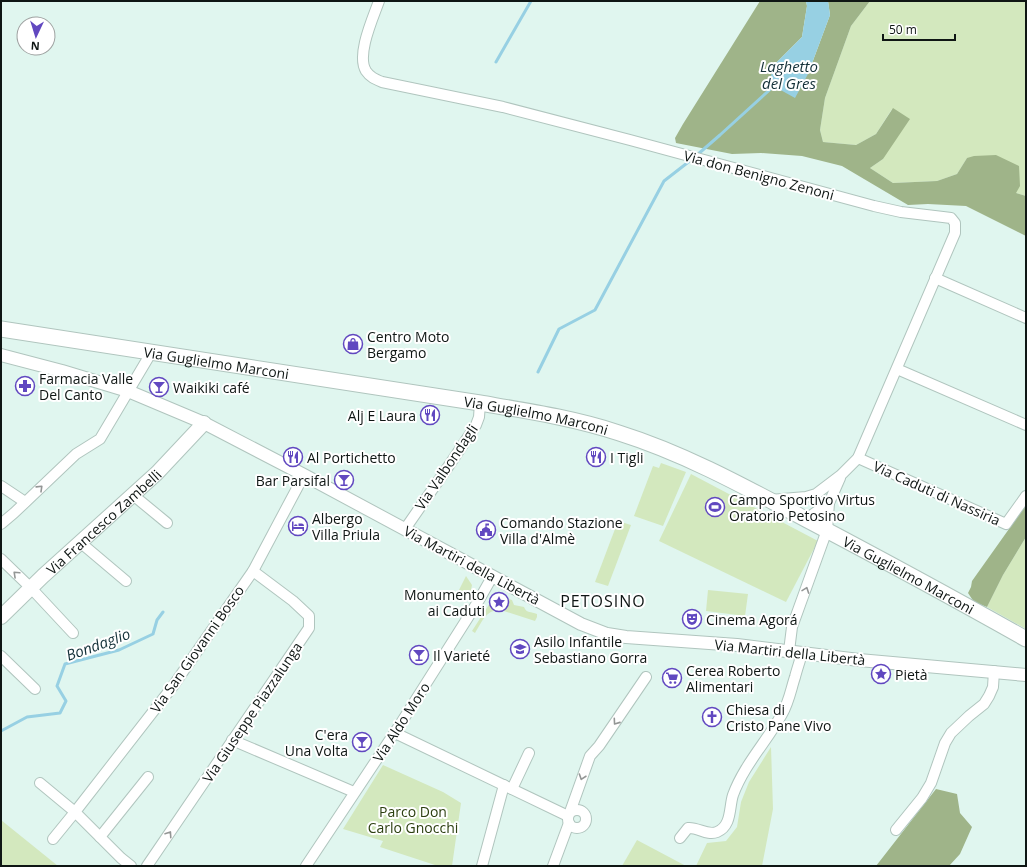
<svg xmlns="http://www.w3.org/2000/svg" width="1027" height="867" font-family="'Open Sans',sans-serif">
<rect width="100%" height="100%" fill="#e0f6ef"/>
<!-- green -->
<g fill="#d3e8be">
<polygon points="870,1 1026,1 1026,196 1016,193 967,158 957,174 937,181 893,183 870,168 883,159 892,109 876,134 856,145 823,142 820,130 825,98 851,26"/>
<polygon points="661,463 686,472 663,526 634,516 653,466 659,468"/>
<polygon points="691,474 818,541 786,602 659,541"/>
<polygon points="618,521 631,525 608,586 595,582"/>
<polygon points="1026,537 1026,629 987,607 1003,575"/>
<polygon points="466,576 472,585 470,595 459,590"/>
<polygon points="708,590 748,594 745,616 706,611"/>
<path d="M498,598H506L512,600L514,605L524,607C527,614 531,611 537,614V617L535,621L501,610C486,609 482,622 475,633L472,631L490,603L493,599Z"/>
<polygon points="771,747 773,809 762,866 696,866 707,843 726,841 737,827 741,802 749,782"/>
<polygon points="383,765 443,792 461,803 452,866 438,866 380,847 383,841 343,829"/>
<polygon points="1,820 58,866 1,866"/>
<polygon points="637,840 686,866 622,866"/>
</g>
<!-- forest -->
<g fill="#9fb489">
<polygon points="760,1 806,1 807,6 802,37 776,63 808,74 830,15 828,1 870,1 851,26 825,98 820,130 823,142 856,145 876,134 893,108 910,119 883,159 870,168 893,183 937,181 957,174 967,158 974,156 996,155 1019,166 1020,186 1016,193 1026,196 1026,236 966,206 928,204 908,205 842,166 802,156 761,153 732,154 676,143 675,138 683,124"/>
<polygon points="1026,505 1026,537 1003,575 987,607 974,602 968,593 971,587 972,581"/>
<polygon points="936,789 957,794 960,813 972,827 960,854 949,866 876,866"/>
</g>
<!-- water -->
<polygon fill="#97d0e3" points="806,1 828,1 830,15 808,74 795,98 768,83 776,63 802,37 807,6"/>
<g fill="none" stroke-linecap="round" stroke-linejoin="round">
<!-- stream -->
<g stroke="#97d0e3" stroke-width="3">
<polyline points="496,62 531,1"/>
<polyline points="697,155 720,135 776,84"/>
<polyline points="538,372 559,329 595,310 664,181 691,160"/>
<polyline points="1,731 27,717 60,713 66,701 57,686 65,664 119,650 153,634 157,620 163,612"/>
</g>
<!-- minor casing -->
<g stroke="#b0c5be" stroke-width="12">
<g id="minor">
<path d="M379,1C373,18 356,55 366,71C370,77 375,79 382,82L503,107L630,140L874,206L901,212L943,217L951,218L955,223V233L858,458L841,475L816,494L806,497L770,500"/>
<polyline points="935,278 1026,318"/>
<polyline points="897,369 1026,425"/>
<polyline points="858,458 1006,524 1026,496"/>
<polyline points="1,486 25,502"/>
<polyline points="133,495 167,523"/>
<polyline points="806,519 829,503"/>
<polyline points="1,524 14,513 76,454 100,439 151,353"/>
<polyline points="405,529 450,464 476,425 479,417 480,403"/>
<polyline points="81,543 126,581"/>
<polyline points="1,559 31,588 73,633"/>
<polyline points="789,651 792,627 827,530 829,503 840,478"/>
<polyline points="1,656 35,689"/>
<polyline points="395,733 568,816"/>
<polyline points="232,740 354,792"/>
<polyline points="40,783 75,812 173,686 253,571 304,475"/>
<polyline points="512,789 529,753"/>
<circle cx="577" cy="819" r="9"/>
<polyline points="570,812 590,756 599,746 646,677"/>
<polyline points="896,830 922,798 931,783 945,743 951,733 969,716 984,704 989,696 993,687 994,671"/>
<polyline points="100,837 148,777"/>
<path d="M680,838L688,828C698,827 707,836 717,832C732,826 729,807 733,795C744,765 767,741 782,714C789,702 791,689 795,677C797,669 800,661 802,653"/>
<polyline points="53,839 75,812 121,858 131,866"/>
<polyline points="147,866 309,628 309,616 293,601 253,571"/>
<polyline points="306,866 401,723 479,600 492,577"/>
<polyline points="482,866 504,785"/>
<polyline points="553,866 569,823"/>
</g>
</g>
<!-- tertiary casing -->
<g stroke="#b0c5be" stroke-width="14">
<polyline id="tertiary" points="1,355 62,371 128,391 204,423 304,475 581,624 607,634 626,637 737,645 859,660 1026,675"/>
</g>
<!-- secondary casing -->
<g stroke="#b0c5be" stroke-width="16">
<g id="secondary">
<path id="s1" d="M1,617L43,576L157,473L204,423"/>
</g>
</g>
<!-- primary casing -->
<g stroke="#b0c5be" stroke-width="17">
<g id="primary">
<path id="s2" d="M1,329L480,403C527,411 574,418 619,433C686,454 749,489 811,522C883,560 955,599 1026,639"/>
</g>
</g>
<!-- minor -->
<use href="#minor" stroke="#fff" stroke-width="10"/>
<!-- tertiary -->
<use href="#tertiary" stroke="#fff" stroke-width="12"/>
<!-- secondary -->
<use href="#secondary" stroke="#fff" stroke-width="14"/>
<!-- primary -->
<use href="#primary" stroke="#fff" stroke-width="15"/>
</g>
<!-- one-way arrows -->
<defs><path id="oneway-chevron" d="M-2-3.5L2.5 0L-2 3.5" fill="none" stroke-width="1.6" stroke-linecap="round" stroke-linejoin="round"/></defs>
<g stroke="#939695">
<use href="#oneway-chevron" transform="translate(40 488) rotate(-44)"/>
<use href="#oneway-chevron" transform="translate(16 574) rotate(-137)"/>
<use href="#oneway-chevron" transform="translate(806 590) rotate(-70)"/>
<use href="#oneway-chevron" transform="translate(616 722) rotate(125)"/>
<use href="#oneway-chevron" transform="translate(582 777) rotate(109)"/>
<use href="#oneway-chevron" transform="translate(169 834) rotate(-56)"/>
</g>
<!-- icons -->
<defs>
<g id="shop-ring" transform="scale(1)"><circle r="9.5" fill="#fff" stroke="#6148c0" stroke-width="1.5"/><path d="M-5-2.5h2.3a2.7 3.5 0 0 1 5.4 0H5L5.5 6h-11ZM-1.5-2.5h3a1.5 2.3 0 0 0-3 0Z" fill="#6148c0"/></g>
<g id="pharmacy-ring" transform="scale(1)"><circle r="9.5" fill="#fff" stroke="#6148c0" stroke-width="1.5"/><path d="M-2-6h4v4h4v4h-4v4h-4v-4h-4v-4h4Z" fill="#6148c0"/></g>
<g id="bar-ring" transform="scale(1)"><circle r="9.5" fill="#fff" stroke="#6148c0" stroke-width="1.5"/><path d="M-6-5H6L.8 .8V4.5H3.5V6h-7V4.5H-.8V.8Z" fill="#6148c0"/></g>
<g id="restaurant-ring" transform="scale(1)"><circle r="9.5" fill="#fff" stroke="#6148c0" stroke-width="1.5"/><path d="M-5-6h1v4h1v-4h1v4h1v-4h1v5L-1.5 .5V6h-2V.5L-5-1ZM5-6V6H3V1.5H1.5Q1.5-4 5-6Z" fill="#6148c0"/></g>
<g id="stadium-ring" transform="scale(1)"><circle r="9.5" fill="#fff" stroke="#6148c0" stroke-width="1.5"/><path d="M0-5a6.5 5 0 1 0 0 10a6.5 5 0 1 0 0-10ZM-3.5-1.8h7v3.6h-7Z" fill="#6148c0"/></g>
<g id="hotel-ring" transform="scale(1)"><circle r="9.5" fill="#fff" stroke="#6148c0" stroke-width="1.5"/><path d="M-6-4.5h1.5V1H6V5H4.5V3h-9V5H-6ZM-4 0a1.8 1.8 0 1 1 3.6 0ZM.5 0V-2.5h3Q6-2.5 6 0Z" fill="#6148c0"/></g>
<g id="civic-ring" transform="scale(1)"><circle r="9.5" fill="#fff" stroke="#6148c0" stroke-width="1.5"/><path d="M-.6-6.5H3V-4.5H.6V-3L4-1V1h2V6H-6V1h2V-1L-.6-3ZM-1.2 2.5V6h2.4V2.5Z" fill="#6148c0"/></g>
<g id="sight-ring" transform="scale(1)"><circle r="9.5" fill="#fff" stroke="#6148c0" stroke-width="1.5"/><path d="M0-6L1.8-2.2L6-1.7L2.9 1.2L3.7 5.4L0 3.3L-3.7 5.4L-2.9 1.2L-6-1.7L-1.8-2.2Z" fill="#6148c0"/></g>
<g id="theatre-ring" transform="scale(1)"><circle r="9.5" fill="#fff" stroke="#6148c0" stroke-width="1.5"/><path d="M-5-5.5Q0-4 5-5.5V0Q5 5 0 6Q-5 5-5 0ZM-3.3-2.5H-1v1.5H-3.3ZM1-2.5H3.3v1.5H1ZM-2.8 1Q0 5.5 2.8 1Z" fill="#6148c0"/></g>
<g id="school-ring" transform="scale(1)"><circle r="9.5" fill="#fff" stroke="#6148c0" stroke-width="1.5"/><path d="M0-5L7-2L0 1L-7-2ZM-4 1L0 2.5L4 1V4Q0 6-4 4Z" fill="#6148c0"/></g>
<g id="supermarket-ring" transform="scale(1)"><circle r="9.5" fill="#fff" stroke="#6148c0" stroke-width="1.5"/><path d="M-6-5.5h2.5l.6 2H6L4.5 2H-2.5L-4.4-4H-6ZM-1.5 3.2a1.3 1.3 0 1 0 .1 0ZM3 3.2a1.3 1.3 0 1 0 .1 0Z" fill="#6148c0"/></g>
<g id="church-ring" transform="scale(1)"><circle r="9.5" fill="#fff" stroke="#6148c0" stroke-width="1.5"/><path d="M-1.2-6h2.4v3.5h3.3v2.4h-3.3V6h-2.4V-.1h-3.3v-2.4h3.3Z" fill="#6148c0"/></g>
</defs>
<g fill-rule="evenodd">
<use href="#shop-ring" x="353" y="344"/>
<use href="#pharmacy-ring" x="25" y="386"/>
<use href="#bar-ring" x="159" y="387"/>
<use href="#restaurant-ring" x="430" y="415"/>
<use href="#restaurant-ring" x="293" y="457"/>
<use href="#restaurant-ring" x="596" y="457"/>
<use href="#bar-ring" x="344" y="480"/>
<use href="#stadium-ring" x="715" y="507"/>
<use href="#hotel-ring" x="298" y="526"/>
<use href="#civic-ring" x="486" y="530"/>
<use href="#sight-ring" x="499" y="602"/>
<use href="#theatre-ring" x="692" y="619"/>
<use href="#school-ring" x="520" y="649"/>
<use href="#bar-ring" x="419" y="655"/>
<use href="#sight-ring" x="881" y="674"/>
<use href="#supermarket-ring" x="672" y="678"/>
<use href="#church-ring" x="712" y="717"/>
<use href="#bar-ring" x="362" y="742"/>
</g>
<g text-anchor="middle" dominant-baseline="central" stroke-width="4" stroke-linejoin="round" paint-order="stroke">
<!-- street labels -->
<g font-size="14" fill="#0f1614" stroke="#fff">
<text transform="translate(759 175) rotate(15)">Via don Benigno Zenoni</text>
<text stroke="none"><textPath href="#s2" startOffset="218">Via Guglielmo Marconi</textPath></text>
<text stroke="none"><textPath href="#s2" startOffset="542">Via Guglielmo Marconi</textPath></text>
<text transform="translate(446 467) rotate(-56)">Via Valbondagli</text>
<text transform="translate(937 493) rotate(24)">Via Caduti di Nassiria</text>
<text stroke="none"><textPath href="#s1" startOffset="140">Via Francesco Zambelli</textPath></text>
<text transform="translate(472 565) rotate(28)">Via Martiri della Libertà</text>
<text stroke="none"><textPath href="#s2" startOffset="950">Via Guglielmo Marconi</textPath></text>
<text transform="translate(197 649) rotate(-55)">Via San Giovanni Bosco</text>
<text transform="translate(790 652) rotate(6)">Via Martiri della Libertà</text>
<text transform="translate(252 712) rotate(-56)">Via Giuseppe Piazzalunga</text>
<text transform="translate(401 722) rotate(-57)">Via Aldo Moro</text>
</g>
<!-- poi labels -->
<g font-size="14" fill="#0f1614" stroke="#fff" text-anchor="start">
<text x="367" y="336">Centro Moto<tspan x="367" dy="16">Bergamo</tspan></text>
<text x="39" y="378">Farmacia Valle<tspan x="39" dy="16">Del Canto</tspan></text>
<text x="173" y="387">Waikiki café</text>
<text x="416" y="415" text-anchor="end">Alj E Laura</text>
<text x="307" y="457">Al Portichetto</text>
<text x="610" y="457">I Tigli</text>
<text x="330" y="480" text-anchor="end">Bar Parsifal</text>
<text x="729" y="499">Campo Sportivo Virtus<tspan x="729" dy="16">Oratorio Petosino</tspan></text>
<text x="312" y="518">Albergo<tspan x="312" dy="16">Villa Priula</tspan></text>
<text x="500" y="522">Comando Stazione<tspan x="500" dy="16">Villa d'Almè</tspan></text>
<text x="485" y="594" text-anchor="end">Monumento<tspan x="485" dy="16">ai Caduti</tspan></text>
<text x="706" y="619">Cinema Agorá</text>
<text x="534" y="641">Asilo Infantile<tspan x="534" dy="16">Sebastiano Gorra</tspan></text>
<text x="433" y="655">Il Varieté</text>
<text x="686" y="670">Cerea Roberto<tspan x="686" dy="16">Alimentari</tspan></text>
<text x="895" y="674">Pietà</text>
<text x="726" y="709">Chiesa di<tspan x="726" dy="16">Cristo Pane Vivo</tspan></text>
<text x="348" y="734" text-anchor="end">C'era<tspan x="348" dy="16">Una Volta</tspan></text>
</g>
<!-- park labels -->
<g font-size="14" fill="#2c3f10" stroke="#fff">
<text x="413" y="811">Parco Don<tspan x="413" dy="16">Carlo Gnocchi</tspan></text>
</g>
<!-- water labels -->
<g font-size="15" font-style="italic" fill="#133038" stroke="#fff">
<text x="789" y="66">Laghetto<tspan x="789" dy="17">del Gres</tspan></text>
<text transform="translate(98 644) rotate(-20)">Bondaglio</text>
</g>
<!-- quarter labels -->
<g font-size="16" letter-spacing="1" fill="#0f1614" stroke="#fff">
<text x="603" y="601">PETOSINO</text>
</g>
</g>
<!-- border -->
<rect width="1027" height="867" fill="none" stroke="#0f1614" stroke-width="4"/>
<!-- north arrow -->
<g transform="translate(36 36) rotate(184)"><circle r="19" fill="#ffffff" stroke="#9fa2a1"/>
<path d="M0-3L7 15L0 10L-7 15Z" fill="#6148c0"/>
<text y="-6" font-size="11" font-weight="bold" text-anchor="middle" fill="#0f1614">N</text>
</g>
<!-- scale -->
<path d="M883 34v6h72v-6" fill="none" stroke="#0f1614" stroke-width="2"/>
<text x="889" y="34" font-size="12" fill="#0f1614" stroke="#ffffff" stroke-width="3" paint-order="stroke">50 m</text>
</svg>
